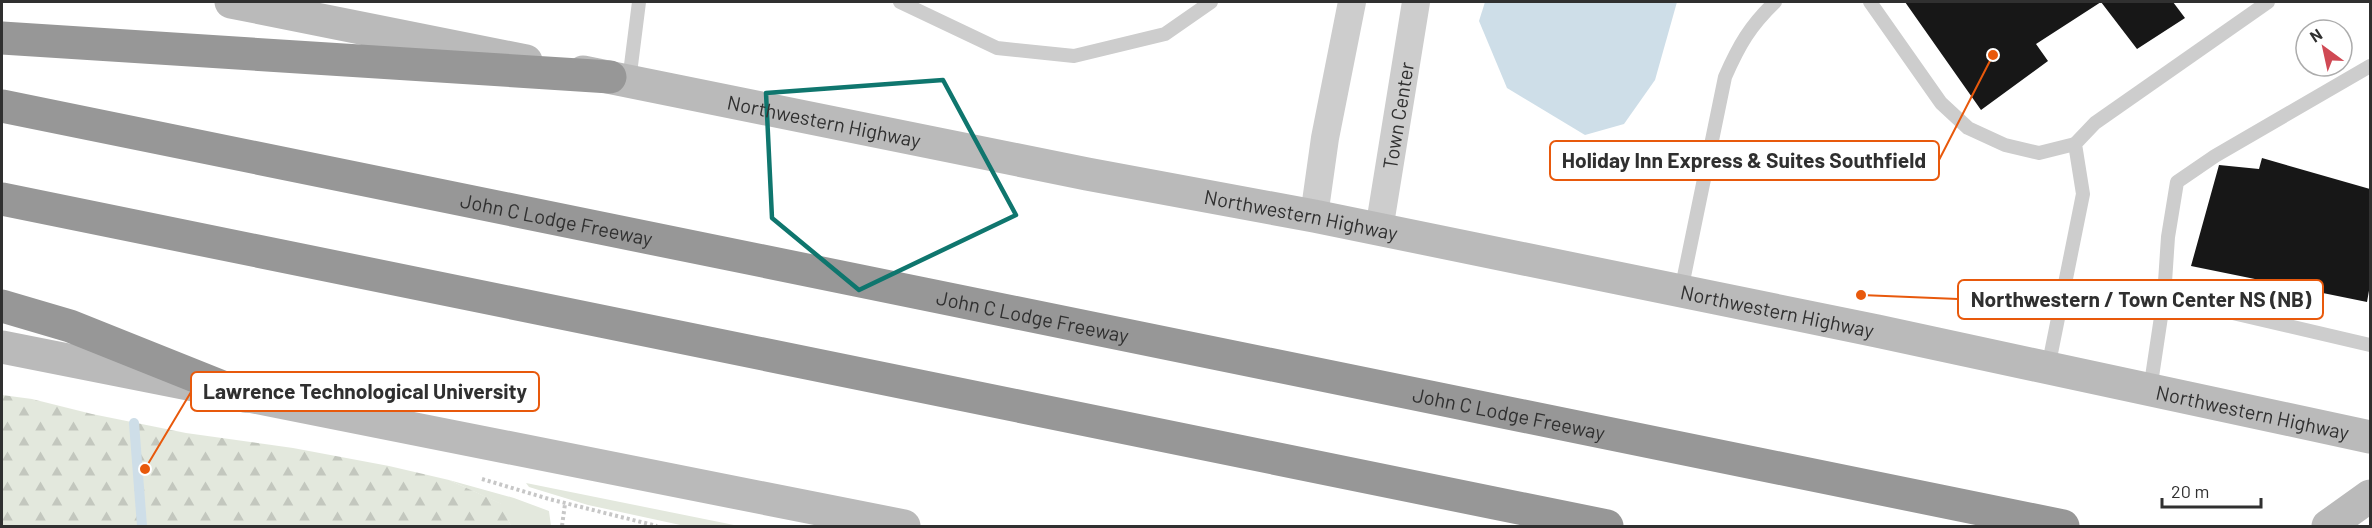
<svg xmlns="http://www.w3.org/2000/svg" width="2372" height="528" font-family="Barlow,sans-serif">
<defs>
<pattern id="forest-firs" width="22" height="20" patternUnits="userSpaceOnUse" patternTransform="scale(1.5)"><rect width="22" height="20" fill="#e3e8dd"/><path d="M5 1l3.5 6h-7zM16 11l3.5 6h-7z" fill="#c3c7be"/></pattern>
</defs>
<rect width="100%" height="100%" fill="#fff"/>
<!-- grass -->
<g fill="#e3e8dd">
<polygon points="449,480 514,498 549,511 551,526 511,526 501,504"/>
<polygon points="526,483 739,526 685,526 588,505 529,487"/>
</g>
<!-- forest -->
<polygon fill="url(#forest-firs)" points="2,395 32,399 92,414 186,433 293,448 389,466 449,480 502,504 511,526 2,526"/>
<!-- water -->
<polygon fill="#cedee8" points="1485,2 1677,2 1655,80 1624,124 1585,135 1507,88 1479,21"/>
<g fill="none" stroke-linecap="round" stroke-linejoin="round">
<!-- stream -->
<polyline stroke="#cedee8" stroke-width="10" points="134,423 142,526"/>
</g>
<!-- building -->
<g fill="#171717">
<polygon points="1905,2 2173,2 2185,18 2137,49 2101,2 2036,44 2048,61 1981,110"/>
<polygon points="2262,158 2370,189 2370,285 2367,302 2191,266 2219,165 2259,169"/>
</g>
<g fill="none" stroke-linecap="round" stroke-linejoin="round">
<!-- path -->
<g stroke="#c7c7c7" stroke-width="4" stroke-dasharray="3 3" stroke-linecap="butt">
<polyline points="482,479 549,499 657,526"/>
<polyline points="562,526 565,504"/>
</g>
<!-- lane -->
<g stroke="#cdcdcd" stroke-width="14">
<polyline points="900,2 997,48 1074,56 1165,34 1211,2"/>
<polyline points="1870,2 1941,103 1968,128 2005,145 2039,153 2075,144"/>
<polyline points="629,81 639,2"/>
<path d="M1681,291L1725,77C1739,45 1750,26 1775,2"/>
<polyline points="2164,297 2370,345"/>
<polyline points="2048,368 2083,194 2075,144 2095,123 2268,2"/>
<polyline points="2150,390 2164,297 2168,237 2177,182 2215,156 2370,66"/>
</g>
<!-- street -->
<g stroke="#cdcdcd" stroke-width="28">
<polyline points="1314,216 1325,138 1352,2"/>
<path id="s1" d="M1379,230L1416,2"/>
</g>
<!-- secondary -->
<g stroke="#bababa" stroke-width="33">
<polyline points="231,2 526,61"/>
<path id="s2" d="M583,72L1087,174L1314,216L1877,331L2370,437"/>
<polyline points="2,347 904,526"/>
<polyline points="2328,526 2370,496"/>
</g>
<!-- highway -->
<g stroke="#979797" stroke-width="33">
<polyline points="2,38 610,77"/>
<path id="s3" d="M2,106L2063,526"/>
<polyline points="2,199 1607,526"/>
<polyline points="2,306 70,326 245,396"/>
</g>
</g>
<!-- marked area -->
<path fill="none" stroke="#0f766e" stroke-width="4.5" stroke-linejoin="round" d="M943,80L1016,215L859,290L772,218L766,93Z"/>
<g text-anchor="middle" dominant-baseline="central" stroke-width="6" stroke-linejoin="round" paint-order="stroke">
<!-- street labels -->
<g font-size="20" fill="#303030" stroke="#fff">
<text stroke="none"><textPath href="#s1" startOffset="116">Town Center</textPath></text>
<text stroke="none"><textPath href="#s2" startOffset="246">Northwestern Highway</textPath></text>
<text stroke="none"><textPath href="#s2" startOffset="732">Northwestern Highway</textPath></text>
<text stroke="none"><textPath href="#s3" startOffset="566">John C Lodge Freeway</textPath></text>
<text stroke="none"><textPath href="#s2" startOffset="1218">Northwestern Highway</textPath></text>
<text stroke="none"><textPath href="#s3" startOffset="1052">John C Lodge Freeway</textPath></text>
<text stroke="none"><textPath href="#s2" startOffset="1704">Northwestern Highway</textPath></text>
<text stroke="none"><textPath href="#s3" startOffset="1538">John C Lodge Freeway</textPath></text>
</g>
</g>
<!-- callouts -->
<path fill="none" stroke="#e8590c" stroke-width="2" d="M1993 55L1939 160M1861 295L1958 299M145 469L191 392"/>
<g fill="#e8590c" stroke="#fff" stroke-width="2">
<circle cx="1993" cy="55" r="6"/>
<circle cx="1861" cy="295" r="6"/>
<circle cx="145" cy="469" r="6"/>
</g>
<g fill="#fff" stroke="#e8590c" stroke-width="2">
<rect x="1550" y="141" width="389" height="39" rx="6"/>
<rect x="1958" y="280" width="365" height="39" rx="6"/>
<rect x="191" y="372" width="348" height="39" rx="6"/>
</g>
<g font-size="21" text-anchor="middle" font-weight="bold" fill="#303030">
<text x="1744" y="168">Holiday Inn Express &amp; Suites Southfield</text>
<text x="2141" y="307">Northwestern / Town Center NS (NB)</text>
<text x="365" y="399">Lawrence Technological University</text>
</g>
<!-- border -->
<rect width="2372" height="528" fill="none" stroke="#303030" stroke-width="6"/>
<!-- north arrow -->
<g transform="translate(2324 48) rotate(327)"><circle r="28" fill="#ffffff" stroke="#acacac" stroke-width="1.5"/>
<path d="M0-4.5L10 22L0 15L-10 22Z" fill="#d04954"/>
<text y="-9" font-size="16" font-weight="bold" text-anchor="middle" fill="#303030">N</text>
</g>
<!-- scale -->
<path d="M2162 498v9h99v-9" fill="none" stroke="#303030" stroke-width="3"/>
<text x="2171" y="498" font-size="18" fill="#303030" stroke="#ffffff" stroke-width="4.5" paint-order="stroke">20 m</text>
</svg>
